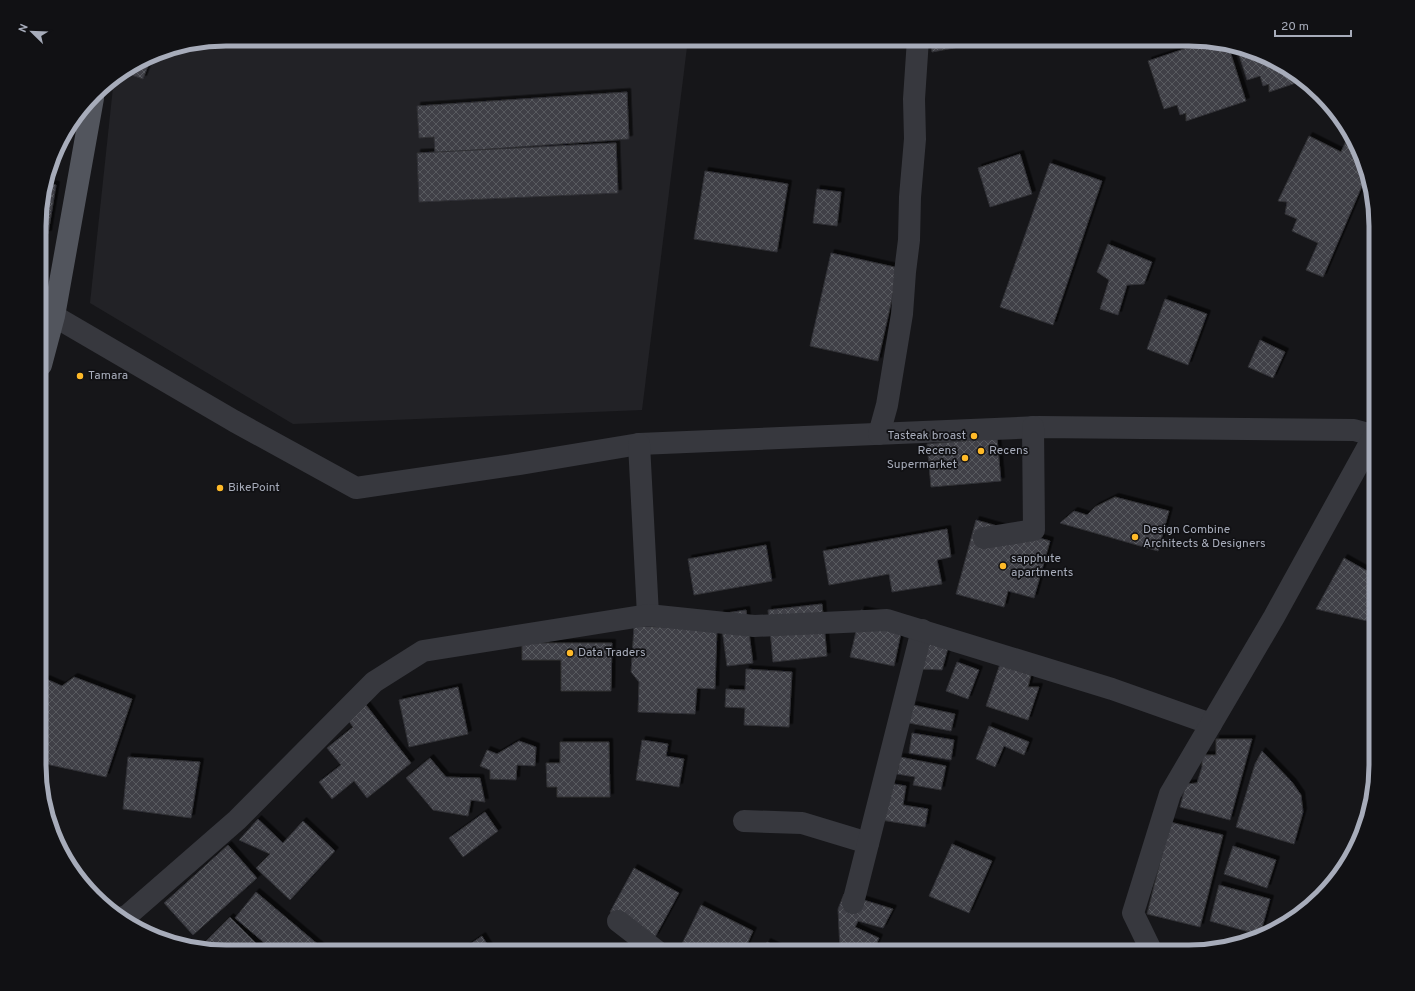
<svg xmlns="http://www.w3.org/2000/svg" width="1415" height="991" font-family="Overpass,sans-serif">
<defs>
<pattern id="building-cross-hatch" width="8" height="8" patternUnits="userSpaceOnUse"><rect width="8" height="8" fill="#404146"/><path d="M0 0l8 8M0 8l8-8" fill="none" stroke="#595a5f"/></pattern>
<filter id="shadow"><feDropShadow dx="3.5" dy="-3.5" stdDeviation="0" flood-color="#0009"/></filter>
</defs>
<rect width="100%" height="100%" fill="#161619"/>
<!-- built -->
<polygon fill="#222226" points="226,39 688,39 642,410 293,424 90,303 114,78 155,53"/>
<!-- building -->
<g fill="url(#building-cross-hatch)" stroke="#303035" filter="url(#shadow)">
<polygon points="930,39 1003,39 932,52"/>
<polygon points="1208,41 1228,45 1246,101 1186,121 1186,113 1180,115 1177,105 1164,109 1148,61"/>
<polygon points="1236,46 1249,49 1303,77 1305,80 1269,92 1269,84 1263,86 1260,76 1247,80"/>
<polygon points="152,55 143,79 128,74 130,69"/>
<polygon points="627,92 629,139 435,153 434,137 419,138 417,106"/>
<polygon points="1350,132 1365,179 1323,277 1306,270 1318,243 1292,231 1297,219 1285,214 1287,202 1278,201 1309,136 1341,152"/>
<polygon points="59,143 57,155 55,155 58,143"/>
<polygon points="616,143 618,193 419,202 417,153"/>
<polygon points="1020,154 1032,194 990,207 978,168"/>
<polygon points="1050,163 1102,181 1053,325 1000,307"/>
<polygon points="705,171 788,184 777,252 694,239"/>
<polygon points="46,183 56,185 48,234 41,233 41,202"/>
<polygon points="817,189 841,192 837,226 813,223"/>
<polygon points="1108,244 1152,262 1144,284 1127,285 1118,315 1100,309 1109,280 1097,272"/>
<polygon points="831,253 899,268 878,361 810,346"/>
<polygon points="1165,299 1207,314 1188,365 1147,349"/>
<polygon points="1260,340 1285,352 1273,378 1248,367"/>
<polygon points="997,438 1001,481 931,487 927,444"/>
<polygon points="1115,497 1169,511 1158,551 1060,523 1074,511 1087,515 1095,507"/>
<polygon points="976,520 1050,541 1034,598 1008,591 1004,607 956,594"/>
<polygon points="947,529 951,557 937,560 942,584 892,592 889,574 829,585 823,551"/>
<polygon points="766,545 772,581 694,595 688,559"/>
<polygon points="1344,558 1376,576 1376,623 1316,609"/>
<polygon points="822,604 827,656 773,662 768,610"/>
<polygon points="746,610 753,663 727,666 720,614"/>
<polygon points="861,610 904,619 894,666 850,657"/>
<polygon points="634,626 717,629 715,689 697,688 695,714 638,712 639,682 631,672"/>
<polygon points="929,642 948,648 942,670 920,669"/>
<polygon points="522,643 612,643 611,691 561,691 561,660 522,660"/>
<polygon points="957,662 979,670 968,699 946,691"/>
<polygon points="1000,664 1031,675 1028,687 1039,687 1028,720 986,706"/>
<polygon points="746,669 792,672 789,727 744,725 745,708 725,707 726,689 745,690"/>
<polygon points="74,677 132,699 106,777 41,763 41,689 42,690 46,679 62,686"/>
<polygon points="458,687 468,734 409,747 399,700"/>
<polygon points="366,705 411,763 367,798 354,781 332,799 319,782 341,765 327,748 353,727 348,720"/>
<polygon points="913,705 955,714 951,731 909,723"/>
<polygon points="989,726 1029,742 1024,755 1004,746 995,767 976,759"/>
<polygon points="912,733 954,740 951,760 909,753"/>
<polygon points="1216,739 1252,739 1230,820 1180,807 1186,784 1197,783 1202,767 1202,755 1216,755"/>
<polygon points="642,740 668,744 666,756 684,759 679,787 636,780"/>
<polygon points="519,741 536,747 535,766 517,765 516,780 490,779 490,770 480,766 487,750 497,754"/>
<polygon points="560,742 609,742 610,797 557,797 557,787 547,787 546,763 560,763"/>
<polygon points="1262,751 1292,782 1301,795 1303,812 1294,844 1236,827 1255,764"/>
<polygon points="128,757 200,762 191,818 123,809"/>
<polygon points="900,757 946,766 941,790 913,785 915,777 897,774"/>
<polygon points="430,758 446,777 480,778 485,802 471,800 468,816 433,810 406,778"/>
<polygon points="888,783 906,786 903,805 928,809 925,827 881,820"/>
<polygon points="485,812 498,831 463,857 449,838"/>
<polygon points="258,819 283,843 303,821 335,851 290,900 256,868 270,854 239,840"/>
<polygon points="1170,822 1223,835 1200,927 1147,914"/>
<polygon points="952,844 992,861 969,913 929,896"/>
<polygon points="228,845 257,878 193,935 164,903"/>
<polygon points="1233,846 1276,860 1267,888 1224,874"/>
<polygon points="634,868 679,893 655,937 610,912"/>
<polygon points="1219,885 1270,899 1260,935 1210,921"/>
<polygon points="256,892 327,952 275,952 235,918"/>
<polygon points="844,894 893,909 883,928 858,921 855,927 879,938 873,952 840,951 838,909"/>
<polygon points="701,905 753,931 744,951 729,944 725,952 678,952"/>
<polygon points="230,917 265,952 214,952 198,949"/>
<polygon points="482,936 492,952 459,952"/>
<polygon points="767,942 788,952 763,952"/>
<polygon points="1000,948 1007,952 997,952"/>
</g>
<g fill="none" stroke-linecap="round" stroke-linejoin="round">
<!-- minor -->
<g stroke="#37383e" stroke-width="22">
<polyline points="54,316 234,421 356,488 519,464 639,444 1039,427 1354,430 1376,436"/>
<polyline points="879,434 887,405 902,314 905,272 909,240 910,197 915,139 914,99 918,39"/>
<polyline points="639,444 648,615"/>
<polyline points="984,538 1034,530 1033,427"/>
<polyline points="744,821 802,823 868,843"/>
<polyline points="853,903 922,630"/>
<polyline points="121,918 128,915 237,820 374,682 423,651 648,615 754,626 887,620 1112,689 1211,724"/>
<polyline points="618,921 658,952"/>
<polyline points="1152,952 1133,913 1170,794 1274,617 1376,432"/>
</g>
<!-- major -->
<polyline stroke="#52555d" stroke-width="22" points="41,365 54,316 93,98"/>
</g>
<!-- markers -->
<g fill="#ffba28" stroke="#111114" stroke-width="1.5">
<circle cx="80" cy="376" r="4"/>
<circle cx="974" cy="436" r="4"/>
<circle cx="981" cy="451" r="4"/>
<circle cx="965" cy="458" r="4"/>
<circle cx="220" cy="488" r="4"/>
<circle cx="1135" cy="537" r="4"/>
<circle cx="1003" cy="566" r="4"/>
<circle cx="570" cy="653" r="4"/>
</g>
<g text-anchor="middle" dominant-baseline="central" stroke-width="3.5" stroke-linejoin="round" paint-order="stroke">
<!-- poi labels -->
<g font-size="12" fill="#a7acba" stroke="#111114" text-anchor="start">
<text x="88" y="376">Tamara</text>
<text x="966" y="436" text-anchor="end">Tasteak broast</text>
<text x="957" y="451" text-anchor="end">Recens<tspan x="957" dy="14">Supermarket</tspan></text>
<text x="989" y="451">Recens</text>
<text x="228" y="488">BikePoint</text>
<text x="1143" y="530">Design Combine<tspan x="1143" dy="14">Architects &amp; Designers</tspan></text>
<text x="1011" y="559">sapphute<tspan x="1011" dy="14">apartments</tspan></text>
<text x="578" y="653">Data Traders</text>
</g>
</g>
<!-- crop -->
<path d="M0 0H1415V991H0ZM226 46H1189A180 180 0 0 1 1369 226V765A180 180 0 0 1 1189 945H226A180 180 0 0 1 46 765V226A180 180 0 0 1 226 46Z" fill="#111114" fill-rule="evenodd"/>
<path fill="none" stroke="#a7acba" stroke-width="5" d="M226 46H1189A180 180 0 0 1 1369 226V765A180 180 0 0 1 1189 945H226A180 180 0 0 1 46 765V226A180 180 0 0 1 226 46Z"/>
<!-- north arrow -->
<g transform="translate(32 32) rotate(293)" stroke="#111114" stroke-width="3" paint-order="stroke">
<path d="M0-3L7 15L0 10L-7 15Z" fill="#a7acba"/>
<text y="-6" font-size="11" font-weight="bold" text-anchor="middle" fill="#a7acba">N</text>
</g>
<!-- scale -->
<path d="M1275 30v6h76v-6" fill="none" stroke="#a7acba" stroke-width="2"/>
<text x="1281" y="30" font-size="12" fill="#a7acba" stroke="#111114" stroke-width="3" paint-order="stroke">20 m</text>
</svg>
